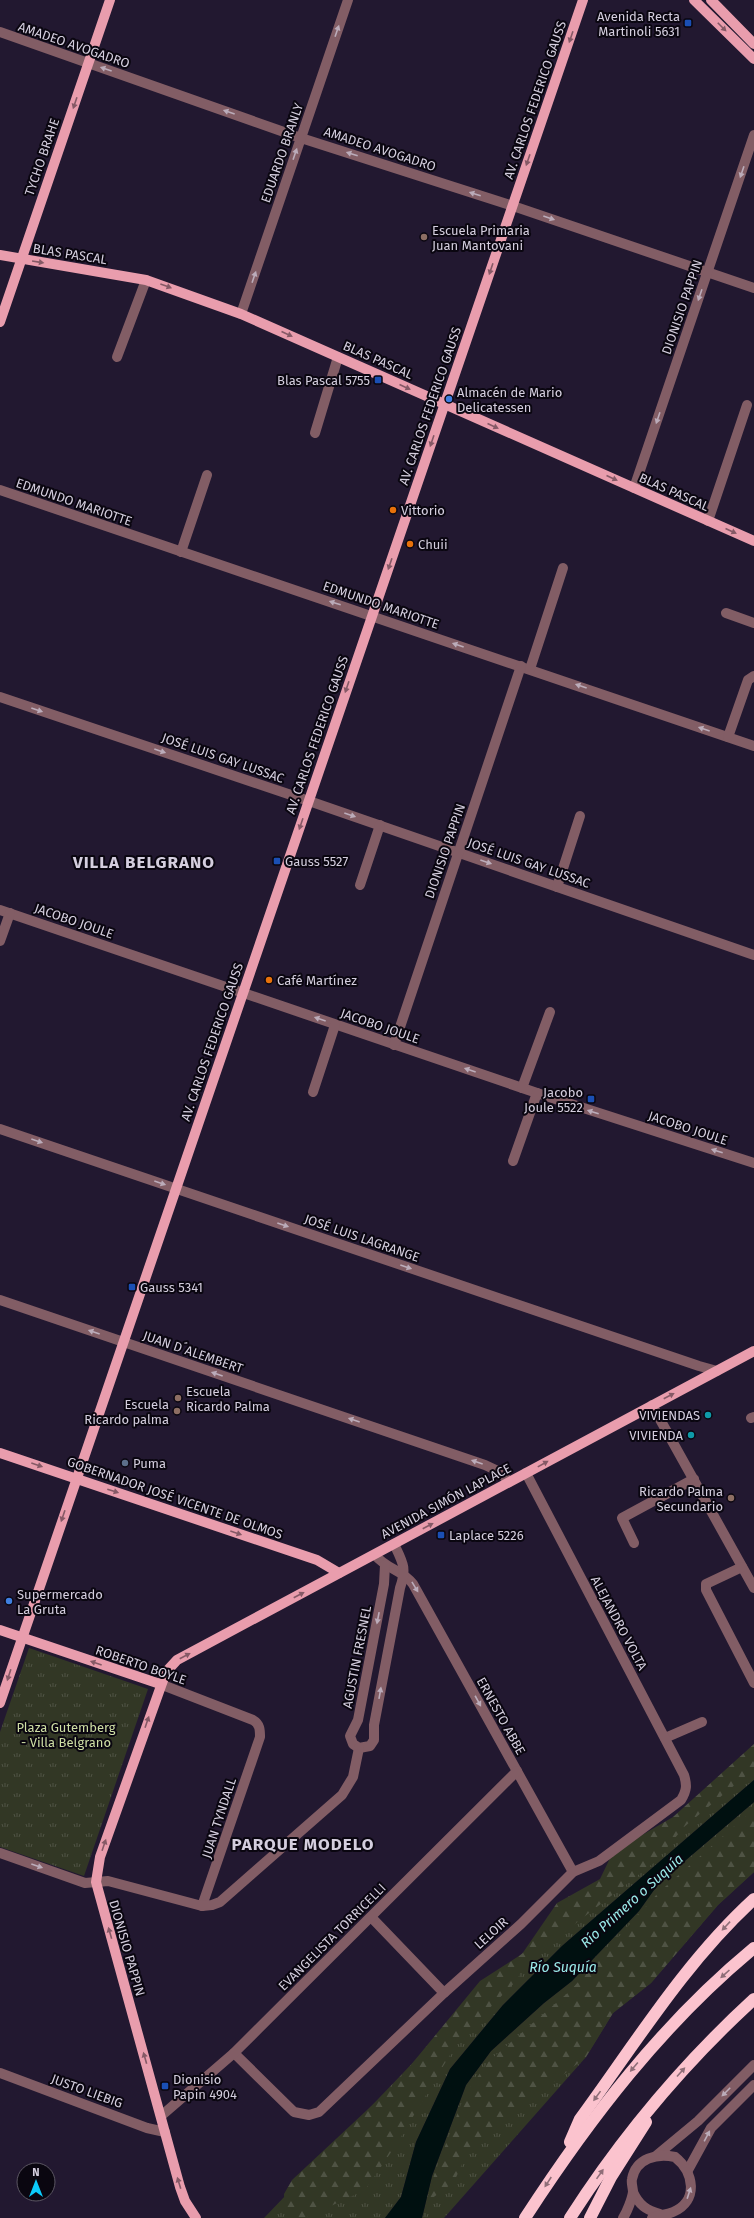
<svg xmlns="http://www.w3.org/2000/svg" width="754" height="2218" font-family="'Fira Sans',sans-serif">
<defs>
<pattern id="grass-tufts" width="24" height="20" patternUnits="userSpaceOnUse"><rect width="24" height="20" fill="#323725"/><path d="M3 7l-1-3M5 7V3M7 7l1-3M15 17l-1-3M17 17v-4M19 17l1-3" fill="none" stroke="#4f5344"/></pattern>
<pattern id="forest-firs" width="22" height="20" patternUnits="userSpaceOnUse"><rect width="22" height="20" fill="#323725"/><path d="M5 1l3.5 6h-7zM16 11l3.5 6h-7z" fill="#4f5344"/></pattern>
</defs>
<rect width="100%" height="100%" fill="#221830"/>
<!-- grass -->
<g fill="url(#grass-tufts)">
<polygon points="29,1648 148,1689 84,1876 0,1847 0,1732"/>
<polygon points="754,1753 754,1780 562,1946 503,2005 450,2069 416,2142 401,2197 385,2218 264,2218 495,1977"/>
<polygon points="754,1802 754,1872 718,1905 651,1983 613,2013 586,2057 444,2218 422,2218 432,2176 466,2085 491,2051 544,2003 572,1981 639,1911 659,1883"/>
</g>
<!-- forest -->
<g fill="url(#forest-firs)">
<polygon points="754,1744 754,1769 684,1827 655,1862 523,1964 518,1979 460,2038 396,2145 365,2190 305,2218 285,2218 284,2194 292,2180 396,2083 480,1981 522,1954 557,1903 600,1879 613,1852 673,1817"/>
<polygon points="754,1809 754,1872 718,1905 651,1983 613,2013 586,2057 469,2148 454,2182 427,2202 434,2175 465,2094 489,2061 570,1991 658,1893"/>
</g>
<!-- water -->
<polygon fill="#001010" points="754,1780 754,1802 659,1883 639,1911 572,1981 544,2003 491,2051 466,2085 432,2176 422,2218 385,2218 401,2197 416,2142 450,2069 503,2005 562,1946"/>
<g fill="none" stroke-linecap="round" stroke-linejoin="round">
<!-- minor -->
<g stroke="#825d65" stroke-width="10">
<polyline points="0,32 301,138 513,206 754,288"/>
<polyline points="241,314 348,0"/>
<polyline points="117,357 146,280"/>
<polyline points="315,433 338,357"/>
<polyline points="634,488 754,135"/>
<polyline points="0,490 754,746"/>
<polyline points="708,521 747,405"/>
<polyline points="181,552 207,475"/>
<polyline points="726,613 754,623"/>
<polyline points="530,669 563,568"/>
<polyline points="0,697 309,801 754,955"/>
<polyline points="728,737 748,680 754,676"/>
<polyline points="360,885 380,825"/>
<polyline points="557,887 580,816"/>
<polyline points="0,910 537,1093 754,1163"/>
<polyline points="0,941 10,913"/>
<polyline points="394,1045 521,666"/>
<polyline points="522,1088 550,1012"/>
<polyline points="313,1092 335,1025"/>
<polyline points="0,1129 699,1366 717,1371"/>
<polyline points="513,1161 537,1093"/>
<polyline points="0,1300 485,1465 500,1472 509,1482"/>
<polyline points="652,1405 754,1588"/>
<polyline points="751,1418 754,1417"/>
<polyline points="634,1543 622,1518 694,1479"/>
<path d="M375,1555C386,1569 403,1570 413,1584L573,1872"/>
<path d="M385,1565L384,1584L358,1720L350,1736L353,1744L359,1748L370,1746L374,1740V1725L400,1588C407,1568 403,1563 394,1544"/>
<polyline points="742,1567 706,1584 706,1590 754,1683"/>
<path d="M160,1684L253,1720C260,1724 260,1730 260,1737L202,1906"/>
<polyline points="665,1738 702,1722"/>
<polyline points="0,1853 85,1883 108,1881 202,1906 212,1905 220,1902 342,1795 353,1777 359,1748"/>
<polyline points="371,1917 444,1993"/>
<path d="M234,2053L294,2112L309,2115L319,2112L444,1993L521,1924L573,1872L599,1861L681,1800C687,1790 687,1785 684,1775L526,1473"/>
<polyline points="0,2073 147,2128 165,2132"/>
<polyline points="161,2116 234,2053 517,1771"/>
<polyline points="657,2155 698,2121 754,2065"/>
<polyline points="688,2170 711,2128 754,2085"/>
<path d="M633,2192C639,2205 646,2210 660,2214"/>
<path d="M623,2218C627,2212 632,2199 633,2192C633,2188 631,2183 632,2179C636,2158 657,2153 675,2157C694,2172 699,2201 673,2212C666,2215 659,2215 652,2218"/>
</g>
<!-- major -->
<g stroke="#e99dad" stroke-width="10">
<polyline points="694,0 754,59"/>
<polyline points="711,0 754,44"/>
<polyline points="0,255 146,280 241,314 754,541"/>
<polyline points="0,322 110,0"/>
<polyline points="0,1453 317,1560 339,1573"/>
<polyline points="0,1630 160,1684"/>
<polyline points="0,1703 583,0"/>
<polyline points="196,2218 185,2201 180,2187 96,1882 100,1857 166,1672 177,1660 754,1351"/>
</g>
<!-- highway -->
<g stroke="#fbc3ce" stroke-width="12">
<path d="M570,2142L580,2119C635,2044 685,1962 754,1899"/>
<path d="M525,2218C590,2118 662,2024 754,1948"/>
<path d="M570,2218C622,2137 683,2064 754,1999"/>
<polyline points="590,2218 611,2177 646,2122"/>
</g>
</g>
<!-- one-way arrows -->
<defs><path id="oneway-solid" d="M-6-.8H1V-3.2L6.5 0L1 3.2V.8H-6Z"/></defs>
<g fill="#855966">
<use href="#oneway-solid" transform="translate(722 27) rotate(45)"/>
<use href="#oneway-solid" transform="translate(571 37) rotate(109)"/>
<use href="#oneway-solid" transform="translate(75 103) rotate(109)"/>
<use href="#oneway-solid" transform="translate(528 160) rotate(109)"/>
<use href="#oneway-solid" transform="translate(38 262) rotate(9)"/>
<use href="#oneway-solid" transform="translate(491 269) rotate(109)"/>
<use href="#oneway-solid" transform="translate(166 286) rotate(20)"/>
<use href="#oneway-solid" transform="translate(287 334) rotate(24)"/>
<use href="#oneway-solid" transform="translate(405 387) rotate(24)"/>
<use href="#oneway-solid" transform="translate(493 426) rotate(24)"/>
<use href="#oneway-solid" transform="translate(432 441) rotate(109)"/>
<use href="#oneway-solid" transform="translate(612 478) rotate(24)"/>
<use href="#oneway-solid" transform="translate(731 531) rotate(24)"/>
<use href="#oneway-solid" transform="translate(390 564) rotate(109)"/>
<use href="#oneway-solid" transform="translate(347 687) rotate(109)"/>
<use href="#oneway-solid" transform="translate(301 824) rotate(109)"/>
<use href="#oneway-solid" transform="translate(669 1396) rotate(-28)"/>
<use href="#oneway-solid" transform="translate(543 1464) rotate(-29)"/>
<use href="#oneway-solid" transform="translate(37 1465) rotate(19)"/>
<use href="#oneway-solid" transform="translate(113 1491) rotate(18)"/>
<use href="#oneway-solid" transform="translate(63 1516) rotate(109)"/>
<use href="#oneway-solid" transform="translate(428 1526) rotate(-28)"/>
<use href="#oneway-solid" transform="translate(236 1533) rotate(19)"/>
<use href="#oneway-solid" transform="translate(299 1595) rotate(-28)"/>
<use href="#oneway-solid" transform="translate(185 1656) rotate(-28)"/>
<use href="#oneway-solid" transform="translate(96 1663) rotate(-161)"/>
<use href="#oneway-solid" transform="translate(9 1675) rotate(108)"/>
<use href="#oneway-solid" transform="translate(147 1722) rotate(-71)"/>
<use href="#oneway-solid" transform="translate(104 1845) rotate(-71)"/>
<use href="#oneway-solid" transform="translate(110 1933) rotate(-106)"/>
<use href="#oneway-solid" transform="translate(145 2058) rotate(-106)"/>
<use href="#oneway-solid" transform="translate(179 2183) rotate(-107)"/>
</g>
<g fill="#bbacba">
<use href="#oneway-solid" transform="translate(337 31) rotate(-71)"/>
<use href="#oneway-solid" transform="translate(106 69) rotate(-161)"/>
<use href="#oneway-solid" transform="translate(229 112) rotate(-161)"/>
<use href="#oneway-solid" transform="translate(295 154) rotate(-71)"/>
<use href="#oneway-solid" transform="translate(352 154) rotate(-162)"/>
<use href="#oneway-solid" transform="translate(742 172) rotate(109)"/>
<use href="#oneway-solid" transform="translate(475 194) rotate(-162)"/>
<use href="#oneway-solid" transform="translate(549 218) rotate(19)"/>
<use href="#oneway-solid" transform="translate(254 277) rotate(-71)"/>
<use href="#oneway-solid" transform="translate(700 295) rotate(109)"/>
<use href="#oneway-solid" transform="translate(658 418) rotate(109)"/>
<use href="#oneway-solid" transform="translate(335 603) rotate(-162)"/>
<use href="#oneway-solid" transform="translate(458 645) rotate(-161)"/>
<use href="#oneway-solid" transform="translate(581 686) rotate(-161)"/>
<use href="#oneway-solid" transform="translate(37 710) rotate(19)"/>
<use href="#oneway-solid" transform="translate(704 729) rotate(-161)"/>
<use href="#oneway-solid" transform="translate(160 751) rotate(19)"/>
<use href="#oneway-solid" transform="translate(350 815) rotate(19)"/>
<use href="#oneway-solid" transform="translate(486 862) rotate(19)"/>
<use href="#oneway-solid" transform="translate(320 1019) rotate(-161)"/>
<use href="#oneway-solid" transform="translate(470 1070) rotate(-161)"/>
<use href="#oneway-solid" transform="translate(593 1112) rotate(-162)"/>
<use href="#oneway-solid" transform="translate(37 1141) rotate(19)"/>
<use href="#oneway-solid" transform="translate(717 1151) rotate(-162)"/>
<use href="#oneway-solid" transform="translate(160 1183) rotate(19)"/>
<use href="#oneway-solid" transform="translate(283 1225) rotate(19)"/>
<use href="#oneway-solid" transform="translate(406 1267) rotate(19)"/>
<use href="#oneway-solid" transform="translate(94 1332) rotate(-161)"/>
<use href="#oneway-solid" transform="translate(217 1374) rotate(-161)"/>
<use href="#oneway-solid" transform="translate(354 1420) rotate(-161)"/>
<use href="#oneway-solid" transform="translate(477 1462) rotate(-161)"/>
<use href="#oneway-solid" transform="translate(415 1587) rotate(59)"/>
<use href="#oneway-solid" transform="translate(378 1618) rotate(101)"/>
<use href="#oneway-solid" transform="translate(380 1693) rotate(-80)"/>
<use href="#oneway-solid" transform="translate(478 1701) rotate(61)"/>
<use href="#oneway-solid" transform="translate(37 1866) rotate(19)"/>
<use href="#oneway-solid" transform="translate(726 2092) rotate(135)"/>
<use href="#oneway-solid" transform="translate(707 2136) rotate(-62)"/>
<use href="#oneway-solid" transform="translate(689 2193) rotate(-72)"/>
</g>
<g fill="#8f6e78">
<use href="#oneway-solid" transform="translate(726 1926) rotate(133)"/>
<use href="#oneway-solid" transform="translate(725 1974) rotate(138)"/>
<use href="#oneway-solid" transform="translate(634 2067) rotate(130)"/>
<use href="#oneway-solid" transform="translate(681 2072) rotate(-48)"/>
<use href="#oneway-solid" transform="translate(597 2096) rotate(126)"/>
<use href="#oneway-solid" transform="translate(600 2174) rotate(-55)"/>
<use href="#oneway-solid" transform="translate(548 2182) rotate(123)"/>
</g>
<!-- markers -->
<g fill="#1a4fb4" stroke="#0a0610" stroke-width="1.5">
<rect x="684" y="19" width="8" height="8" rx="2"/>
<rect x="374" y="376" width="8" height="8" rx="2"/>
<rect x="273" y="857" width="8" height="8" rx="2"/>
<rect x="587" y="1095" width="8" height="8" rx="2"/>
<rect x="128" y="1283" width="8" height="8" rx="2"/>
<rect x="437" y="1531" width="8" height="8" rx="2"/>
<rect x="161" y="2082" width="8" height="8" rx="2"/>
</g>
<g fill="#8d6e63" stroke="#0a0610" stroke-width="1.5">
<circle cx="424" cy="237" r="4"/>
<circle cx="178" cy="1398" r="4"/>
<circle cx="177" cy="1411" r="4"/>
<circle cx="731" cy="1498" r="4"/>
</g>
<g fill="#3f7fe0" stroke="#0a0610" stroke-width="1.5">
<circle cx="449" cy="399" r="4"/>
<circle cx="9" cy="1601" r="4"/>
</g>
<g fill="#e8710a" stroke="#0a0610" stroke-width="1.5">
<circle cx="393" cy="510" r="4"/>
<circle cx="410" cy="544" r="4"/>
<circle cx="269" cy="980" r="4"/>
</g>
<g fill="#0f9aa8" stroke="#0a0610" stroke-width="1.5">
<circle cx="708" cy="1415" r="4"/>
<circle cx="691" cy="1435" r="4"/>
</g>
<circle fill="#5c6f8a" stroke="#0a0610" stroke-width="1.5" cx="125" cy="1463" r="4"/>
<g text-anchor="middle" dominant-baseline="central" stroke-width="4" stroke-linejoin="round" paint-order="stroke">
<!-- poi labels -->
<g font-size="13" fill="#d4cede" stroke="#0a0610" text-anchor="start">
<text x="680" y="16" text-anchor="end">Avenida Recta<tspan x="680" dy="15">Martinoli 5631</tspan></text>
<text x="432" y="230">Escuela Primaria<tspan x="432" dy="15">Juan Mantovani</tspan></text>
<text x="370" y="380" text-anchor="end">Blas Pascal 5755</text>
<text x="457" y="392">Almacén de Mario<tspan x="457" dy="15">Delicatessen</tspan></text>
<text x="401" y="510">Vittorio</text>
<text x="418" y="544">Chuii</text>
<text x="285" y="861">Gauss 5527</text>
<text x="277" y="980">Café Martínez</text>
<text x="583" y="1092" text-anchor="end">Jacobo<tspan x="583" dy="15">Joule 5522</tspan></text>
<text x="140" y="1287">Gauss 5341</text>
<text x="186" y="1391">Escuela<tspan x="186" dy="15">Ricardo Palma</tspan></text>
<text x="169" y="1404" text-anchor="end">Escuela<tspan x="169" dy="15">Ricardo palma</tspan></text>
<text x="700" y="1415" text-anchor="end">VIVIENDAS</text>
<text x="683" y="1435" text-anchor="end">VIVIENDA</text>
<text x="133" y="1463">Puma</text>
<text x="723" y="1491" text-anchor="end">Ricardo Palma<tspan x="723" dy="15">Secundario</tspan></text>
<text x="449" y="1535">Laplace 5226</text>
<text x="17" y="1594">Supermercado<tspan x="17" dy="15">La Gruta</tspan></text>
<text x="173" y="2079">Dionisio<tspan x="173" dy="15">Papin 4904</tspan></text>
</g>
<!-- street labels -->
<g font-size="13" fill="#d4cede" stroke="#0a0610">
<text transform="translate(74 45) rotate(19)">AMADEO AVOGADRO</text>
<text transform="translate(535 100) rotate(-71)">AV. CARLOS FEDERICO GAUSS</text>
<text transform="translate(380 149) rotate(18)">AMADEO AVOGADRO</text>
<text transform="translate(282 153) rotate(-71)">EDUARDO BRANLY</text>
<text transform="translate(42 157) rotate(-71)">TYCHO BRAHE</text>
<text transform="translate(70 254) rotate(9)">BLAS PASCAL</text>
<text transform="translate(682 307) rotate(-71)">DIONISIO PAPPIN</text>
<text transform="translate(378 360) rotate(24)">BLAS PASCAL</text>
<text transform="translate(430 406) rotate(-71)">AV. CARLOS FEDERICO GAUSS</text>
<text transform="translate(674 492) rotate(24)">BLAS PASCAL</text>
<text transform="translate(74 502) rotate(19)">EDMUNDO MARIOTTE</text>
<text transform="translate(381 605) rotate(19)">EDMUNDO MARIOTTE</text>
<text transform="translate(317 735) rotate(-71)">AV. CARLOS FEDERICO GAUSS</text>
<text transform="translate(223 758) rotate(19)">JOSÉ LUIS GAY LUSSAC</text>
<text transform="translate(445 851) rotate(-71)">DIONISIO PAPPIN</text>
<text transform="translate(529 863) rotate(19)">JOSÉ LUIS GAY LUSSAC</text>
<text transform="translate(74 921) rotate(19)">JACOBO JOULE</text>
<text transform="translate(380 1026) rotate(19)">JACOBO JOULE</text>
<text transform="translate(212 1042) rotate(-71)">AV. CARLOS FEDERICO GAUSS</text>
<text transform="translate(688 1128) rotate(18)">JACOBO JOULE</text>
<text transform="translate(362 1238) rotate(19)">JOSÉ LUIS LAGRANGE</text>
<text transform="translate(193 1352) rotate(19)">JUAN D´ALEMBERT</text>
<text transform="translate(175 1498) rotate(19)">GOBERNADOR JOSÉ VICENTE DE OLMOS</text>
<text transform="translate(446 1501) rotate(-28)">AVENIDA SIMÓN LAPLACE</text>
<text transform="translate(619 1623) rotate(62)">ALEJANDRO VOLTA</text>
<text transform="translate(357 1657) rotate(-79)">AGUSTIN FRESNEL</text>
<text transform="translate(141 1665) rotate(19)">ROBERTO BOYLE</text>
<text transform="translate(501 1716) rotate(61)">ERNESTO ABBE</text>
<text transform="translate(219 1818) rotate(-72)">JUAN TYNDALL</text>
<text transform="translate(491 1933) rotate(-42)">LELOIR</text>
<text transform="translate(332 1937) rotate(-45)">EVANGELISTA TORRICELLI</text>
<text transform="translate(127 1948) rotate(74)">DIONISIO PAPPIN</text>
<text transform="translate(87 2091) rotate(20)">JUSTO LIEBIG</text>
</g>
<!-- park labels -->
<g font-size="13" fill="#cfdfa5" stroke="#0a0610">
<text x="66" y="1727">Plaza Gutemberg<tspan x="66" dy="15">- Villa Belgrano</tspan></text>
</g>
<!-- water labels -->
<g font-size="14" font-style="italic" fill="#9aebea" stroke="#0a0610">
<text transform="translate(632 1901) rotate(-42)">Río Primero o Suquía</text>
<text x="563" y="1967">Río Suquía</text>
</g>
<!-- district labels -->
<g font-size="17" font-weight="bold" letter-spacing="1" fill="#d4cede" stroke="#0a0610">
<text x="144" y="862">VILLA BELGRANO</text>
<text x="303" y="1844">PARQUE MODELO</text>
</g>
</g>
<!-- north arrow -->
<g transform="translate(36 2182)"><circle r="19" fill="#0a0610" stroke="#5b5662"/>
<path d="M0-3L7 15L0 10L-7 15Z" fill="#0bcafa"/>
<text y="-6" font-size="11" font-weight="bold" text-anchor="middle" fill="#d4cede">N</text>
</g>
</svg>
